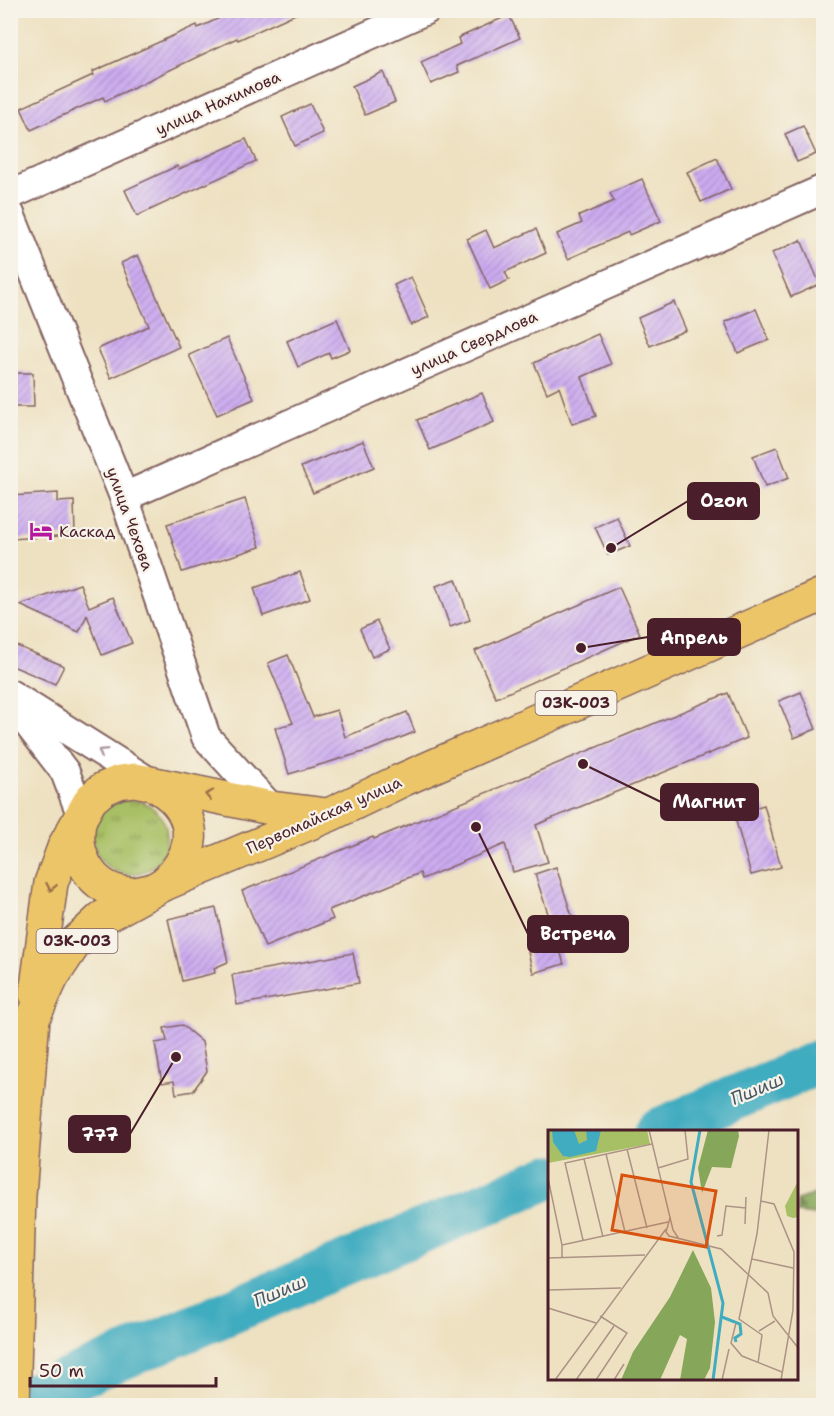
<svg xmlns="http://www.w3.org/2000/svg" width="834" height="1416" font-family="'Shantell Sans',sans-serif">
<defs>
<pattern id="grass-tufts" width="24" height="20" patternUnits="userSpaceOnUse" patternTransform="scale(1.5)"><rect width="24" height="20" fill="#a8c065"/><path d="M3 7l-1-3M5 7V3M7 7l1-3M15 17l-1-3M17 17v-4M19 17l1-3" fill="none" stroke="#8b9b53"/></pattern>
<pattern id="forest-firs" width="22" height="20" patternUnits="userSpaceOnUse" patternTransform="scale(1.5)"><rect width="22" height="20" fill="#86a65a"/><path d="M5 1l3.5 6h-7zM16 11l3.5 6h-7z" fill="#70874b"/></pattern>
<pattern id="building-hatch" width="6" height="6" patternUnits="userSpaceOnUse" patternTransform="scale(1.5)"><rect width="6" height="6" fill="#ccacf1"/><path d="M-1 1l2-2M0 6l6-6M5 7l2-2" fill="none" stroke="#a88bc3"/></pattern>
</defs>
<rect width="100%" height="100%" fill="#f7f3e8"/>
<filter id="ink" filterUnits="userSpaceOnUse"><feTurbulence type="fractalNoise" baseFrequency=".0167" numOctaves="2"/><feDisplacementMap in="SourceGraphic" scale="12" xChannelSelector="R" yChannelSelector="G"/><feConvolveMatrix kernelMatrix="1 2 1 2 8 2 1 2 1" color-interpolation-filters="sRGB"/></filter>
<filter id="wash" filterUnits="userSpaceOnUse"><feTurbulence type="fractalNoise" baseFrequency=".008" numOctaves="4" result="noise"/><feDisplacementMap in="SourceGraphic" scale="24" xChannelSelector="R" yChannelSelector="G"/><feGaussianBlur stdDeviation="1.35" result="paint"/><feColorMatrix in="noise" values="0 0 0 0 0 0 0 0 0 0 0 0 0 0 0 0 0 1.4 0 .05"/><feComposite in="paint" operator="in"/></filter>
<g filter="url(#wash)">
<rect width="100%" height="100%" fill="#eee1c1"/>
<!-- grass -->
<circle fill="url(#grass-tufts)" stroke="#797048" stroke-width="1.5" cx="130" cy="837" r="37"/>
<!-- forest -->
<polygon fill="url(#forest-firs)" stroke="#686242" stroke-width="1.5" points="823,1191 823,1216 797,1213 797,1200"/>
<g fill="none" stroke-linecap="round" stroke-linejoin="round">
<!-- river -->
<g stroke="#41acc0" stroke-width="45">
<polyline points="657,1131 824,1060"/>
<polyline points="10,1405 549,1177"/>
</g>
</g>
<g id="blocks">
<!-- building -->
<g fill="url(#building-hatch)">
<polygon points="237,10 304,10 238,40 237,38 105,101 103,97 31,130 21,108 93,75 92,72 128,56 197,25 198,28"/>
<polygon points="509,15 520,38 457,66 459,72 431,84 421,62 460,44 458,38"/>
<polygon points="383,72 395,102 365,115 352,86"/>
<polygon points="310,104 323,133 295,146 282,117"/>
<polygon points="803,126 816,154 797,162 785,134"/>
<polygon points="246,139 256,161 137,216 125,190 177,166 179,169"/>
<polygon points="717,158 731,189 701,202 687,172"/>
<polygon points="642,179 661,221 629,235 628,232 568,259 557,234 582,223 579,216 614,201 610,193"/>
<polygon points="536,229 546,253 505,272 509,280 490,289 467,239 486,230 494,248"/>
<polygon points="801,240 820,284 791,297 772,253"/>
<polygon points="138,255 179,347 111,378 98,349 149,326 121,263"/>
<polygon points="411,277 429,317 411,325 394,285"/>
<polygon points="674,302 686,330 650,346 638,318"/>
<polygon points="756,309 769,340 738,353 725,322"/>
<polygon points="337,319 350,350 331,358 329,353 298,367 287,341"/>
<polygon points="598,334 611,364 582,377 596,416 572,424 559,387 547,393 534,363"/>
<polygon points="227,338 254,399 217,415 189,355"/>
<polygon points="10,373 33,373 34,407 10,407"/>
<polygon points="482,393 494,422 430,450 417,420"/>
<polygon points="363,441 374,467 313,493 301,467"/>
<polygon points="777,447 789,478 765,487 753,456"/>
<polygon points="58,493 58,502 74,501 75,535 10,539 10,496"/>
<polygon points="245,499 260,547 182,572 167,524"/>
<polygon points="617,517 630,546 608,555 595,527"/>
<polygon points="300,572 310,599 263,616 254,588"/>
<polygon points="456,579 470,620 450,627 436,586"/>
<polygon points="80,584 89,607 113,597 132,643 102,655 87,615 79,632 20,605"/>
<polygon points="619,587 640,634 496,698 475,651"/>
<polygon points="377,621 390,649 372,657 360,629"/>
<polygon points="10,643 64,666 55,684 10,665"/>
<polygon points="288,655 313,717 337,710 345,737 407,712 415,732 370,750 289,774 275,728 293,723 268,663"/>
<polygon points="801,692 816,729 794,738 779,701"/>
<polygon points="728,693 747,738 536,825 548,862 513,872 505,844 422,879 420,873 329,910 333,919 265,947 242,891 373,837 374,839"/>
<polygon points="764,805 781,867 751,875 734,814"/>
<polygon points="556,867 575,925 554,932 535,874"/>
<polygon points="216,908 228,962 214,968 215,973 182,981 168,919"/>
<polygon points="558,944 564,964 533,973 528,952"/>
<polygon points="353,953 359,983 237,1005 232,975"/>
<polygon points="182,1025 202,1042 207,1071 193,1091 176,1094 174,1081 162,1083 155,1043 167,1041 164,1028"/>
</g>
</g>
</g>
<g filter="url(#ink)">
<use href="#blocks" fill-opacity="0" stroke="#836360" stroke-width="1.5"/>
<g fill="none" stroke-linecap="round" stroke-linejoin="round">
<!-- minor casing -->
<g stroke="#836360" stroke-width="32">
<g id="minor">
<polyline points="10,195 426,10"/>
<polyline points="10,214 124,497 206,737 271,808"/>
<polyline points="124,497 824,189"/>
<polyline points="10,694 151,783"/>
<polyline points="12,703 65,772 81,814"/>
</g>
</g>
<!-- primary casing -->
<g stroke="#836360" stroke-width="36">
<g id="primary">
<path d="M153,784C198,808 201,850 164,884"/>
<path d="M80,818C71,854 91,892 131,894C137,894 144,892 150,891"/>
<polyline points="36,994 51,883 65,845 91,799 103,789 119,782 135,780 271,808 327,815"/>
<polyline points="13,1406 19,1195 33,1018 52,977 74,944 102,918 164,884 329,815 402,780 824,594"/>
</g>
</g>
<!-- minor -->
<use href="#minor" stroke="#fff" stroke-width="28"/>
<!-- primary -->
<use href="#primary" stroke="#edc569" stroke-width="33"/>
</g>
<!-- one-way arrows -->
<defs><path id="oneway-chevron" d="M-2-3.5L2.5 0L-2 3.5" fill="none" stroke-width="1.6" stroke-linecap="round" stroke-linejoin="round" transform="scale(1.5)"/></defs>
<use stroke="#ae9aa0" href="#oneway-chevron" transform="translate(102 752) rotate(-148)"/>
<g stroke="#9c724a">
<use href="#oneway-chevron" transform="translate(209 795) rotate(-168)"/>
<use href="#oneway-chevron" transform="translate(51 887) rotate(101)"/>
</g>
</g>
<!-- icons -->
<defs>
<g id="hotel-bare" transform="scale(1.8)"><path d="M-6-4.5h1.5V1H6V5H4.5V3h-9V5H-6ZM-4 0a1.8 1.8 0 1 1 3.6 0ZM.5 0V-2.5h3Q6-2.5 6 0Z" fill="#b5179e" stroke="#f7f3e8" stroke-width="2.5" paint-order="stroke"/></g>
</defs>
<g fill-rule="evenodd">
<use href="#hotel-bare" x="41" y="531"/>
</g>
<g text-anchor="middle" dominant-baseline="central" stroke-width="4.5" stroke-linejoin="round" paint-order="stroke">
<!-- shield labels -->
<g fill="#f7f3e8" stroke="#7e5f64" stroke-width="1.5">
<rect x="535.5" y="691" width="81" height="24" rx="4.5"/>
<rect x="36.5" y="929" width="81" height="24" rx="4.5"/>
</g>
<g font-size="15" font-weight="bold" fill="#4a1f2b">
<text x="576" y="703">03К-003</text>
<text x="77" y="941">03К-003</text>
</g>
<!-- street labels -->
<g font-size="16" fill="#4a1f2b" stroke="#f7f3e8">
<text transform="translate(218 103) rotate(-24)">улица Нахимова</text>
<text transform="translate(474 343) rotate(-24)">улица Свердлова</text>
<text transform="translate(130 519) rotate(70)">улица Чехова</text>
<text transform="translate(324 815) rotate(-24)">Первомайская улица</text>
</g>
<!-- poi labels -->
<g font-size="16" fill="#4a1f2b" stroke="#f7f3e8" text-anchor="start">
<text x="59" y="531">Каскад</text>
</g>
<!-- water labels -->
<g font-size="18" font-style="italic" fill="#465767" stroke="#f7f3e8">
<text transform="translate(757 1089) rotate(-23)">Пшиш</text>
<text transform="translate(280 1291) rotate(-23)">Пшиш</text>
</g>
</g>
<!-- overview -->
<g transform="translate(548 1130)">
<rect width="250" height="250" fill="#eee1c1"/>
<path d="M0,0H99L102,14L0,33Z" fill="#a8c065"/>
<path d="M160,0H190L191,6L183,38L164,37L154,63L150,38ZM145,120L163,158L167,192L162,238L156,250H132L139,209L132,205L112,250H73L85,222L122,167Z" fill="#86a65a"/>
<path d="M250,51V87L245,88L239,86L237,76Z" fill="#a8c065"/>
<path d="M4,0H26L31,14L39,10L38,0H53L48,21L22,27L15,26L5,12Z" fill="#41acc0"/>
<path fill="none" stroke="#41acc0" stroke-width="3" d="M152,0L143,52L175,173L165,250M174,187L192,194L193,204L187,208L188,212"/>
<path fill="none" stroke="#ac9385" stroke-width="1.5" d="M101,0L125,100L131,109M79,19L99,98M58,24L77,102M36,29L55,107M110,38L140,29L137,0M0,48L14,115V127M213,71L226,74L246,122L245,180L233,250M122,88L118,102L121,106L173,119L220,163L225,186L251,219M197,94L198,67M169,106L174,105L178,76L198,78M35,110L17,33L104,14M14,115L120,92M0,128L97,125M204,129L245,138M0,160L73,158M0,178L48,193M188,193L183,213L194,226L234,242M211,201L227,191M210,233L214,205L191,189L209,104L221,0M7,250L118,99M28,250L66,196M48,250L79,203L52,186M66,250L76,234M174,250L181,219"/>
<path fill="#d8530f" fill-opacity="0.15" stroke="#d8530f" stroke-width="3" d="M74,45L168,61L158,117L64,100Z"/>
<rect width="250" height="250" fill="none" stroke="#4a1f2b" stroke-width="3"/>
</g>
<!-- callouts -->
<path fill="none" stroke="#4a1f2b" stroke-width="2" d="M611 548L688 501M581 648L648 637M583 764L661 802M476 827L528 934M176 1057L130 1134"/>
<g fill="#4a1f2b" stroke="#f7f3e8" stroke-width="2">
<circle cx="611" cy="548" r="6"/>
<circle cx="581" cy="648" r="6"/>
<circle cx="583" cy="764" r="6"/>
<circle cx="476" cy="827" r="6"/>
<circle cx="176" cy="1057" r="6"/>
</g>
<g fill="#4a1f2b" stroke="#4a1f2b" stroke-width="2">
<rect x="688" y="483" width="71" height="36" rx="6"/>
<rect x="648" y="619" width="92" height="36" rx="6"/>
<rect x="661" y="784" width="97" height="36" rx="6"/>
<rect x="528" y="916" width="100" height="36" rx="6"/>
<rect x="69" y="1116" width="61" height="36" rx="6"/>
</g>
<g font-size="18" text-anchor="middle" font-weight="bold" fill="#fff">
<text x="724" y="507">Ozon</text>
<text x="694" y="644">Апрель</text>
<text x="709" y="808">Магнит</text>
<text x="578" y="940">Встреча</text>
<text x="100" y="1141">777</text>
</g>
<!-- margin -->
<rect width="834" height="1416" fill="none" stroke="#f7f3e8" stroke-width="36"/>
<!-- scale -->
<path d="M30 1377v9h186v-9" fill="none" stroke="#4a1f2b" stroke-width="3"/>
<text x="39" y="1377" font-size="18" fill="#4a1f2b" stroke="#f7f3e8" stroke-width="4.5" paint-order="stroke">50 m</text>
</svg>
